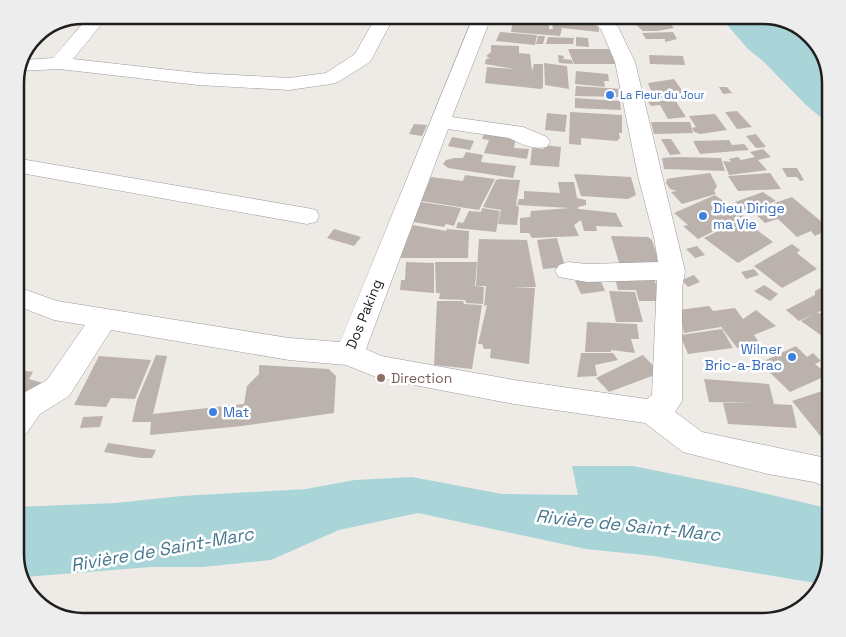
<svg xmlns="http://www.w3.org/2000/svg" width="846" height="637" font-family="'Space Grotesk',sans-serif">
<rect width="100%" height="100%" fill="#eeeae5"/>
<!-- water -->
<g fill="#a9d5d9">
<polygon points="709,15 764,15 805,29 824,53 831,82 831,126 806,105 763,61 748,49 728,26"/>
<polygon points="572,466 633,466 737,487 831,509 831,555 821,584 654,556 586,549 418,513 339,530 271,560 203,567 151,567 25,577 15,558 15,507 116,503 181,496 306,489 355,480 412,477 502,494 578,495"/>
</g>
<!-- building -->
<g fill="#bbb2ae">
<polygon points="514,15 560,15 557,23 549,22 549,29 553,29 552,23 559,23 561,15 581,15 592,21 599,28 599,32 562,28 560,36 511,32 512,25 505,25 505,19 526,21 513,19"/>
<polygon points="676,15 680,18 667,20 674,28 657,31 643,31 633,22"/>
<polygon points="500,32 537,35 535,45 496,41"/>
<polygon points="673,32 677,39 665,42 665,39 646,39 642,33"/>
<polygon points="538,36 545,36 543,44 536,44"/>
<polygon points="548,37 574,38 573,44 546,44"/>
<polygon points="576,37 588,38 589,47 576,46"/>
<polygon points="491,45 519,46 519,53 530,54 532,71 534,64 543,64 543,87 541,89 485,83 487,67 515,69 485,64 486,59 490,58 486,56 491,52"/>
<polygon points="568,49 610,49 612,55 615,56 616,64 574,64"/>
<polygon points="558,55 564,56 563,59 572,60 573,64 559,63"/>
<polygon points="649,55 683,56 685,65 650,64"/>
<polygon points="544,63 567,66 569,89 545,85"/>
<polygon points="576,71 608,74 609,81 604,81 605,87 575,84"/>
<polygon points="674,79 686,96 651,99 648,94 651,91 648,83"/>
<polygon points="576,86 622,89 623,97 575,96"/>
<polygon points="719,87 727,87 732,93 723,94"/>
<polygon points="575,98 620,101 621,110 575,108"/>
<polygon points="675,100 686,117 668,119 660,105 651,106 648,102"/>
<polygon points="737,111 752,127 737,129 725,112"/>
<polygon points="570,112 622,115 622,133 619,133 620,138 617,141 581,138 581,145 569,144"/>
<polygon points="547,113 567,115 565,132 545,130"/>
<polygon points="715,114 727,130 700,134 694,132 692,128 696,127 689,116"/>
<polygon points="651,122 690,122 693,133 654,134"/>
<polygon points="414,124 427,125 422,136 409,134"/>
<polygon points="485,132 516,137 514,148 529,149 527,159 484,153 489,140 482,139"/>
<polygon points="756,134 766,147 756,148 746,136"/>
<polygon points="452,137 474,141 470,150 448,146"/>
<polygon points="661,139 671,139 681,154 670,155"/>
<polygon points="729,140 732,145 744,144 749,150 700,154 693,141"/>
<polygon points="544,145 561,147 559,167 530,165 532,148 544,149"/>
<polygon points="763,149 771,157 758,160 767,170 729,175 723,161 731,162 729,159 738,157 741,160 755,157 750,152"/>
<polygon points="466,152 483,155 481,162 516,166 513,178 448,168 443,164 446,160 454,158 463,158"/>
<polygon points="677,157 721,158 725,171 664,169 662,158"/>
<polygon points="782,168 797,168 804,180 800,181 797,177 787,177"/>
<polygon points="710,173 717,186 714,191 716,194 682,204 671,192 677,191 670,189 666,183 667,179 672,178"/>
<polygon points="770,173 781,189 738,191 728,176"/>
<polygon points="574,174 631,177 636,195 628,199 581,196"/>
<polygon points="465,175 495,179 479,210 421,201 431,177 463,181"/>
<polygon points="500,179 520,180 516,205 519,207 517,225 498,224 501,210 483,207 496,180"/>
<polygon points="558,182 574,182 577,198 586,200 586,205 578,207 578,209 570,208 616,213 623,227 596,226 597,231 584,231 581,220 574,225 579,236 532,238 529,233 520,233 520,218 530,217 531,211 570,208 517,205 519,199 524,199 524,191 560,193"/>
<polygon points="763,192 776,201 748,212 735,202"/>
<polygon points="715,195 744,216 698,239 683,226 688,225 674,213"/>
<polygon points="792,197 830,229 815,236 811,231 797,237 778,219 765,223 752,211"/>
<polygon points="421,202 461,208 454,226 446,224 444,227 413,222"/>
<polygon points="482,208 500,211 496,232 456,228 458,222 463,223 469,211 481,212"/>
<polygon points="742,219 773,242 738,263 704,238"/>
<polygon points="413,225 446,231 447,229 469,231 468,258 400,258"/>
<polygon points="334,229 361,237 354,246 327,238"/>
<polygon points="611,236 648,237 652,240 658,258 657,265 620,266"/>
<polygon points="557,238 565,267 543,269 537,240"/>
<polygon points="479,239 527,240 536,287 512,288 535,288 529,364 490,358 491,349 484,349 482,344 478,344 487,305 484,306 486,286 476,286"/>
<polygon points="792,244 800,250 797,253 817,269 782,288 754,266"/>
<polygon points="697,246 705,255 695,258 686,249"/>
<polygon points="406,262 434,263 434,293 400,290 401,280 405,280"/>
<polygon points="435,262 477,262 475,286 484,287 483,304 466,303 465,300 439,299 440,293 436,293"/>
<polygon points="754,269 759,275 746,279 741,272"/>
<polygon points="694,275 700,282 688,287 682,280"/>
<polygon points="653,277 663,301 639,301 636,290 618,290 615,278"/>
<polygon points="600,279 605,291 581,294 575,281"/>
<polygon points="831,283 831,306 799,321 786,310 815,295 815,291"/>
<polygon points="764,285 778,294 770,301 754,291"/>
<polygon points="609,291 635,292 643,322 616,322"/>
<polygon points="437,301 463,301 464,304 482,305 472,369 434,365"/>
<polygon points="709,306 713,311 735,308 743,319 756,310 776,326 754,335 758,341 737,348 719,324 721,327 684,333 679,310"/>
<polygon points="817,312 831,319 831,330 822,336 801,321"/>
<polygon points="587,322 637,324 639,339 631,339 635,353 611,350 611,352 585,352"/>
<polygon points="722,329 733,348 688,354 680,335"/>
<polygon points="796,346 807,357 813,353 821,361 815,364 828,375 790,392 760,363"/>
<polygon points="581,353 613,353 618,360 595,365 597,376 577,377"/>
<polygon points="156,355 167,356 153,414 244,404 247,386 259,374 259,365 329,369 336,376 334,413 242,426 150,435 151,422 132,422 137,400"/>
<polygon points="643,355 660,373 609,392 596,378"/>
<polygon points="99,356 151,360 135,399 111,398 106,407 74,405"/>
<polygon points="15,369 33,372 29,379 43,383 36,392 15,390"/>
<polygon points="704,379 769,384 774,404 792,405 797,428 728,424 723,403 755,403 709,402"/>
<polygon points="831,388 831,441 826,443 792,401"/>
<polygon points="103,416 100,427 80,428 83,417"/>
<polygon points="108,443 156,450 152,458 141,458 104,452"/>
</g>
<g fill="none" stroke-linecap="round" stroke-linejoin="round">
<!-- minor casing -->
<g stroke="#9b9b9b" stroke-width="1">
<g id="minor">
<polygon points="90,15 109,15 73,59 198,73 289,78 326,73 355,54 377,15 395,15 370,62 338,82 331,84 289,90 198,85 59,69 19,71 24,60 53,58"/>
<path d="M474,15H492L452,117L523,127L547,137L550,142L547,147C534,150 520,144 509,138L448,129L366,349L381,356L514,380L647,399L652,395L657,280L587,282L559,277L555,271L559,265L568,262L587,264L658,262L654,237L638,176L615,62L601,29L587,15H606L618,27L635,62L685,271L682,289V401L675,412L702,432L831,459V489L814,482L768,474L683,452L645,423L514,404L419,386L376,377L346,365L289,360L111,330L69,396L40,414L26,434L15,438V401L18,396L47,380L85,325L54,320L15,305V286L57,301L289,338L340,342Z"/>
<polygon points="15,158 307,208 316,210 319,216 316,222 307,224 15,172"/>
</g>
</g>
<!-- minor -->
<use href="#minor" fill="#fff" fill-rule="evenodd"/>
</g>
<!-- markers -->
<g fill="#3f7fe0" stroke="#fff" stroke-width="2">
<circle cx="610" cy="95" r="5"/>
<circle cx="703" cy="216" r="5"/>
<circle cx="792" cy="357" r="5"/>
<circle cx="213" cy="412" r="5"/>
</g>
<circle fill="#8d6e63" stroke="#fff" stroke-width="2" cx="381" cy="378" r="5"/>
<g text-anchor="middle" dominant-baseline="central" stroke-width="5" stroke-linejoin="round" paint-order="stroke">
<!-- far-shop labels -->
<g font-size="11" fill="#366cbe" stroke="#fff" text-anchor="start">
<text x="620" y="95">La Fleur du Jour</text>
</g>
<!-- shop labels -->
<g font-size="14" fill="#366cbe" stroke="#fff" text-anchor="start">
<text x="713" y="208">Dieu Dirige<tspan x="713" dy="16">ma Vie</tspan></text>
<text x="782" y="349" text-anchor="end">Wilner<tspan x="782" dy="16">Bric-a-Brac</tspan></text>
<text x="223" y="412">Mat</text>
</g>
<!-- street labels -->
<g font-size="14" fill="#1e1e1e" stroke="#fff">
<text transform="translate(364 314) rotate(-68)">Dos Paking</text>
</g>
<!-- education labels -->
<g font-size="14" fill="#785e54" stroke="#fff" text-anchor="start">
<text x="391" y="378">Direction</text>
</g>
<!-- near-water labels -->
<g font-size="18" font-style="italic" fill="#487890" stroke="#fff">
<text transform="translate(628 525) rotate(6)">Rivière de Saint-Marc</text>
<text transform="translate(162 549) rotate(-10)">Rivière de Saint-Marc</text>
</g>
</g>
<!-- crop -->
<path d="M0 0H846V637H0ZM83 24H763A59 59 0 0 1 822 83V554A59 59 0 0 1 763 613H83A59 59 0 0 1 24 554V83A59 59 0 0 1 83 24Z" fill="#ededed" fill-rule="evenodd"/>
<path fill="none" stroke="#1e1e1e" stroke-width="2.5" d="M83 24H763A59 59 0 0 1 822 83V554A59 59 0 0 1 763 613H83A59 59 0 0 1 24 554V83A59 59 0 0 1 83 24Z"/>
</svg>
